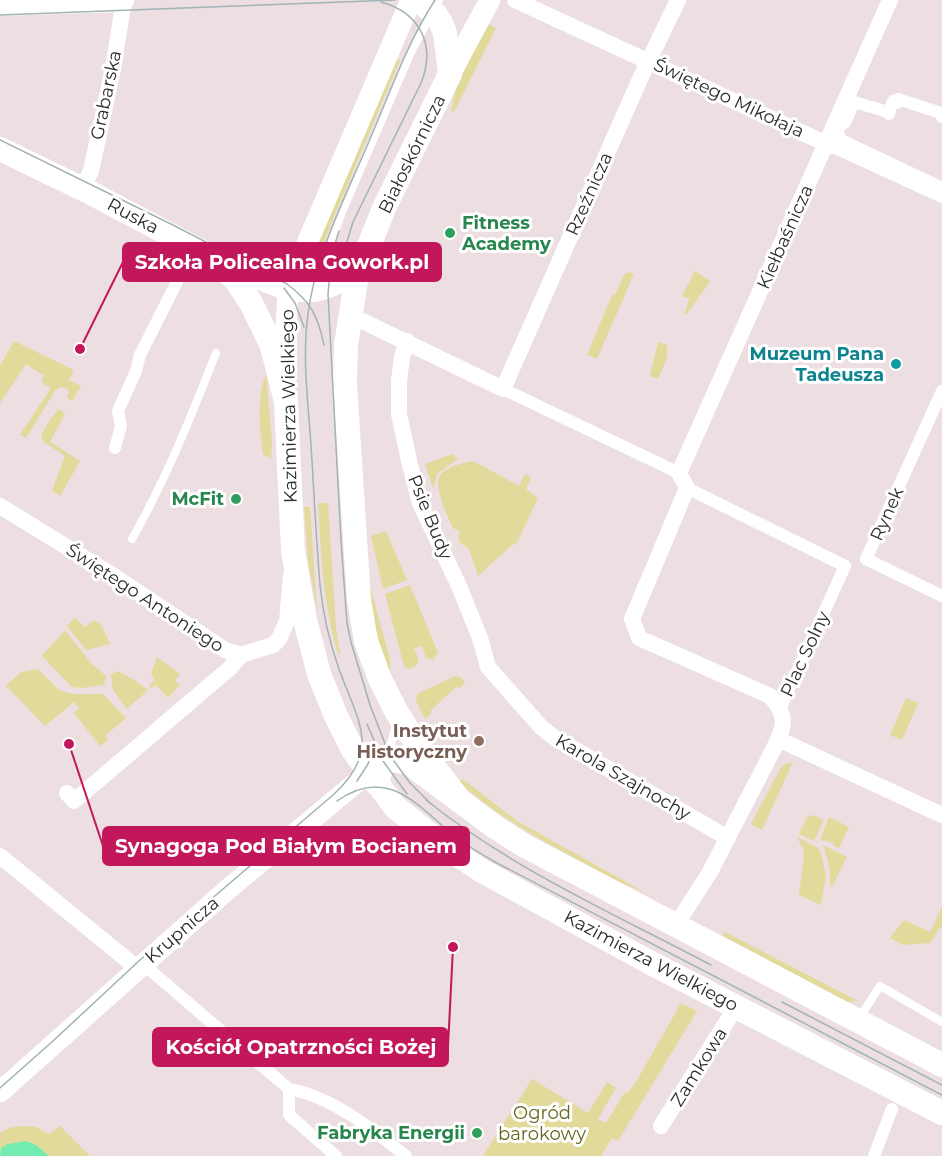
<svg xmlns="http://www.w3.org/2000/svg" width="942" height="1156" font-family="Montserrat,sans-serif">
<rect width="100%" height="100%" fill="#eddee1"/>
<!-- green -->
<g fill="#e2da9b">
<polygon points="487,24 496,28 454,112 451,111 456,88"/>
<polygon points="396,58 400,60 318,255 312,253"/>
<polygon points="695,271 710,281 687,314 685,313 689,298 682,296"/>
<polygon points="629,272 634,274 597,359 587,355 612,295 615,295 624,274"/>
<polygon points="14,341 74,370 69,380 81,386 72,401 67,398 69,392 66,388 60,387 55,391 26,438 20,435 51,388 41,382 44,376 26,364 0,403 0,366"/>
<polygon points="658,342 667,345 667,358 658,379 650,376"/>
<path d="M266,374L272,440L271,459L263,454C260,429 256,398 266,374Z"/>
<polygon points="59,409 65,414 50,442 80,461 60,496 52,491 65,456 44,442 41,435 51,418"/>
<polygon points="452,454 458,459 437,474 433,488 425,464"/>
<path d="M473,461L519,486L525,474L530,476V480L526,489L538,498L516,545L514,543L478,576L469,549L459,542V531L453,528C448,518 434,488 439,477C444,467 464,463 473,461Z"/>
<path d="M318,503H328L336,628L340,654H338C323,604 321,554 318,503Z"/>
<polygon points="304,507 310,507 317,610 308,560"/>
<polygon points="386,531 407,580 383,589 371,536"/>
<polygon points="366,572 390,659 390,670 385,672 376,643"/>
<polygon points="410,585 438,653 433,660 426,658 422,646 414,649 419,662 414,667 408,669 404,666 385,594"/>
<polygon points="74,617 85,627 94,620 101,625 110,644 86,650 67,626 74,619"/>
<polygon points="65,630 91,663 106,676 104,685 82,688 72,687 42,656"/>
<polygon points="157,657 180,674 175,681 180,685 168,698 156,685 151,688 149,685 155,680 151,674"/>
<polygon points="38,669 59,690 73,694 103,694 126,718 105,736 108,740 100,746 74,713 79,708 74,702 45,726 6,686 21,672"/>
<polygon points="118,671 131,678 148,690 127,709 113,690 111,674"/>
<polygon points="455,676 460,677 465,682 460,688 456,687 431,710 431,714 425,719 416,701 417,694"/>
<polygon points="906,698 918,703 902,740 890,735"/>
<polygon points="793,762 762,830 751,824 780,769 785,764"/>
<path d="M457,780H464L517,821L646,893C625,885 604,874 584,863C539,839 494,815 457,780Z"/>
<polygon points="814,815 824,820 814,841 799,834 807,817"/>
<polygon points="829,817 849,827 839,848 833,846 834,843 820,840"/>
<polygon points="797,837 817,847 821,853 826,877 821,905 799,895 804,855 803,849"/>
<polygon points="823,845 847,857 832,887 830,886 830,869"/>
<polygon points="942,907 942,925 930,943 903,945 890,938 904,920 930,932"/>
<polygon points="725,932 858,1001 847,1002 723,936"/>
<polygon points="681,1003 697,1011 618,1141 612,1138 601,1156 483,1156 532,1079 588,1113 607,1082 616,1088 598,1119 606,1123 625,1092 628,1093 636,1082"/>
<polygon points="22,1126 36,1127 49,1134 60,1126 90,1156 49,1156 44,1152 1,1148 0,1149 0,1133 9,1128"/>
</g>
<!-- water -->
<polygon fill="#73ecb0" points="26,1141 36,1145 49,1156 0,1156 1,1148 8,1144"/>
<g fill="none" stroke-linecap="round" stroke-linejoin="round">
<!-- service -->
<g stroke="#fff" stroke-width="8">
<polyline points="316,289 324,261 342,212 412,50 439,0"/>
<path d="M132,539C166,479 191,417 216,353"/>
<polyline points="387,758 397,722"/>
<polyline points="858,1020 880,986 942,1022"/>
</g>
<!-- pedestrian -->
<g stroke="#fff" stroke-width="12">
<polyline points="942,117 941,113 898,99 897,103 893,101 889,114 885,111 854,102 845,123 839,126 838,132 841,140 942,188"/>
<polyline points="831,146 942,197"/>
<polyline points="503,389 679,473"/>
<polyline points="115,448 121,426 118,411 136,371 140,355 194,248"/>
<polyline points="687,488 845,566"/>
<polyline points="866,559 942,391"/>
<polyline points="866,559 942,596"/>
<polyline points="781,707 845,566"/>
<path d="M143,964L289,1089C333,1097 372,1129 406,1156"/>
<polyline points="289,1089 289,1115 336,1156"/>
<polyline points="874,1156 892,1109"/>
</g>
<!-- minor -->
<g stroke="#fff" stroke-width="16">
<polyline points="515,0 831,146"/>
<polyline points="82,189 91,171 113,69 124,0"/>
<polyline points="350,315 503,389 640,79 678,0"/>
<polyline points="407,341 402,357 399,381 399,414 410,465 420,503 459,586 480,638 488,667 542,728 555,738 728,838"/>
<polyline points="0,506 109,573 225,650 241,655 273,645 279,639 287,621 291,575"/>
<polyline points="778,739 942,815"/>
<polyline points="67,793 74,801 230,668 241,655"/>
<polyline points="0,856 137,968"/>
<path d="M676,925L710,872L774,748C785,727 788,715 770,696L639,638L632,619L687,488L679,473L890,0"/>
<polyline points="661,1126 736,1007"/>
</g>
<!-- tertiary -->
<g stroke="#fff" stroke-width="21">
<polyline points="450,74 490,0"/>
<path d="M218,260C248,273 284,296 317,291C331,288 344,281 357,275"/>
<polyline points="286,378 286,327 288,288 411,0"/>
<polyline points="0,1092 227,890 369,772"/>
</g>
<!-- secondary -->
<g stroke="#fff" stroke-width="24">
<polyline points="418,0 436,15 441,23 445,33 450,74 385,206 357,275 346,345 345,385 359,600 366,641 379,677 396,711 416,743 457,797"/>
<polyline points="0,4 122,0"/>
<polyline points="0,149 91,193 210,256 236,280 251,303 272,346 286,402 293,551 305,620 319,674 336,716 353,750 395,807 447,848 482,871 647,961 942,1113"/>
<polyline points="377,784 381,769 387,759 409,763 495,827 523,845 942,1065"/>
</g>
<!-- tram -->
<g stroke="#a0b3b5" stroke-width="1.5">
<polyline points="0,15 395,0"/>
<path d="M0,140L171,224L287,284C311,302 318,316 324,345"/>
<polyline points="339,231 332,253 328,294 341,541 347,623 351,642 370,705 389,754 410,783 431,804"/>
<path d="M336,278L353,222L421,83C436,46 421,13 381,2"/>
<polyline points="284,288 295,303 304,327"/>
<polyline points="367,724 383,761 407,794"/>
<polyline points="357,781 368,764 374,740"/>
<path d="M426,800C511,868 614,914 711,965"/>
<path d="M337,801C386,766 415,803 452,834C465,845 480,853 495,862L942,1095"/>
<polyline points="782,1002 942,1085"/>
<path d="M0,1088L53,1041L140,960L333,795C383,750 357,720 339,669C329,641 323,614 320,585C316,538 314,491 311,445C308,402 302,356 308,314C316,252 346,196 370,139C390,93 407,43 435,0"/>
</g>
</g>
<!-- markers -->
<g fill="#2e9e5b" stroke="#fff" stroke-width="2">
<circle cx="450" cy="233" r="6"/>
<circle cx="236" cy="499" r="6"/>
<circle cx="477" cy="1133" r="6"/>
</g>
<circle fill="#0f9aa8" stroke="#fff" stroke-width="2" cx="896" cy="364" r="6"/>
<circle fill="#8d6e63" stroke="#fff" stroke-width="2" cx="479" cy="741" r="6"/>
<g text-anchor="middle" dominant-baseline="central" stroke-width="6" stroke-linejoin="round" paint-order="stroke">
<!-- street labels -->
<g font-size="18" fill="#2b2b2b" stroke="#fff">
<text transform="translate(106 95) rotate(-78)">Grabarska</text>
<text transform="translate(729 98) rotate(25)">Świętego Mikołaja</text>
<text transform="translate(412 154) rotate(-64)">Białoskórnicza</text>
<text transform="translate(589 194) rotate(-66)">Rzeźnicza</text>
<text transform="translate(133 216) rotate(28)">Ruska</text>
<text transform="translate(785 237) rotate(-66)">Kiełbaśnicza</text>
<text transform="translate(289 406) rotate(-91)">Kazimierza Wielkiego</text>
<text transform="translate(887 514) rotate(-66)">Rynek</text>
<text transform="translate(430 517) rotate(68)">Psie Budy</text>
<text transform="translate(145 598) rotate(33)">Świętego Antoniego</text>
<text transform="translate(805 654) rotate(-65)">Plac Solny</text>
<text transform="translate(623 777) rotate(30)">Karola Szajnochy</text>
<text transform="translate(182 930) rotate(-41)">Krupnicza</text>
<text transform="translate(651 961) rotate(28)">Kazimierza Wielkiego</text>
<text transform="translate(699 1067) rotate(-58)">Zamkowa</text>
</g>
<!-- leisure labels -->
<g font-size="18" font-weight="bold" fill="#27864d" stroke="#fff" text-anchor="end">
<text x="462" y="223" text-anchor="start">Fitness<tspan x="462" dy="21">Academy</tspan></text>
<text x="224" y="499">McFit</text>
<text x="465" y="1133">Fabryka Energii</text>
</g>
<!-- culture labels -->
<g font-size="18" font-weight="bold" fill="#0d838f" stroke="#fff" text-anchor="end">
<text x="884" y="354">Muzeum Pana<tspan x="884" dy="21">Tadeusza</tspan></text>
</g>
<!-- education labels -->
<g font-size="18" font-weight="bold" fill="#785e54" stroke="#fff" text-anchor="end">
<text x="467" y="731">Instytut<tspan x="467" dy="21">Historyczny</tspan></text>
</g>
<!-- park labels -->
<g font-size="18" fill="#65671c" stroke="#fff">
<text x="542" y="1113">Ogród<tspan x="542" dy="21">barokowy</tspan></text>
</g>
</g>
<!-- callouts -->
<path fill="none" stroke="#c2185b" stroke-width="2" d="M80 349L123 262M69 744L103 846M453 947L448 1047"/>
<g fill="#c2185b" stroke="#fff" stroke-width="2">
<circle cx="80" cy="349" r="6"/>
<circle cx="69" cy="744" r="6"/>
<circle cx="453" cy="947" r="6"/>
</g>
<g fill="#c2185b" stroke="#c2185b" stroke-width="2">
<rect x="123" y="243" width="318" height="38" rx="6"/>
<rect x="103" y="827" width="366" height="38" rx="6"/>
<rect x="153" y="1028" width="295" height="38" rx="6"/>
</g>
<g font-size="20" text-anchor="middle" font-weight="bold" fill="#fff">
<text x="282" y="269">Szkoła Policealna Gowork.pl</text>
<text x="286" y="853">Synagoga Pod Białym Bocianem</text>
<text x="301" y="1054">Kościół Opatrzności Bożej</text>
</g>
</svg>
